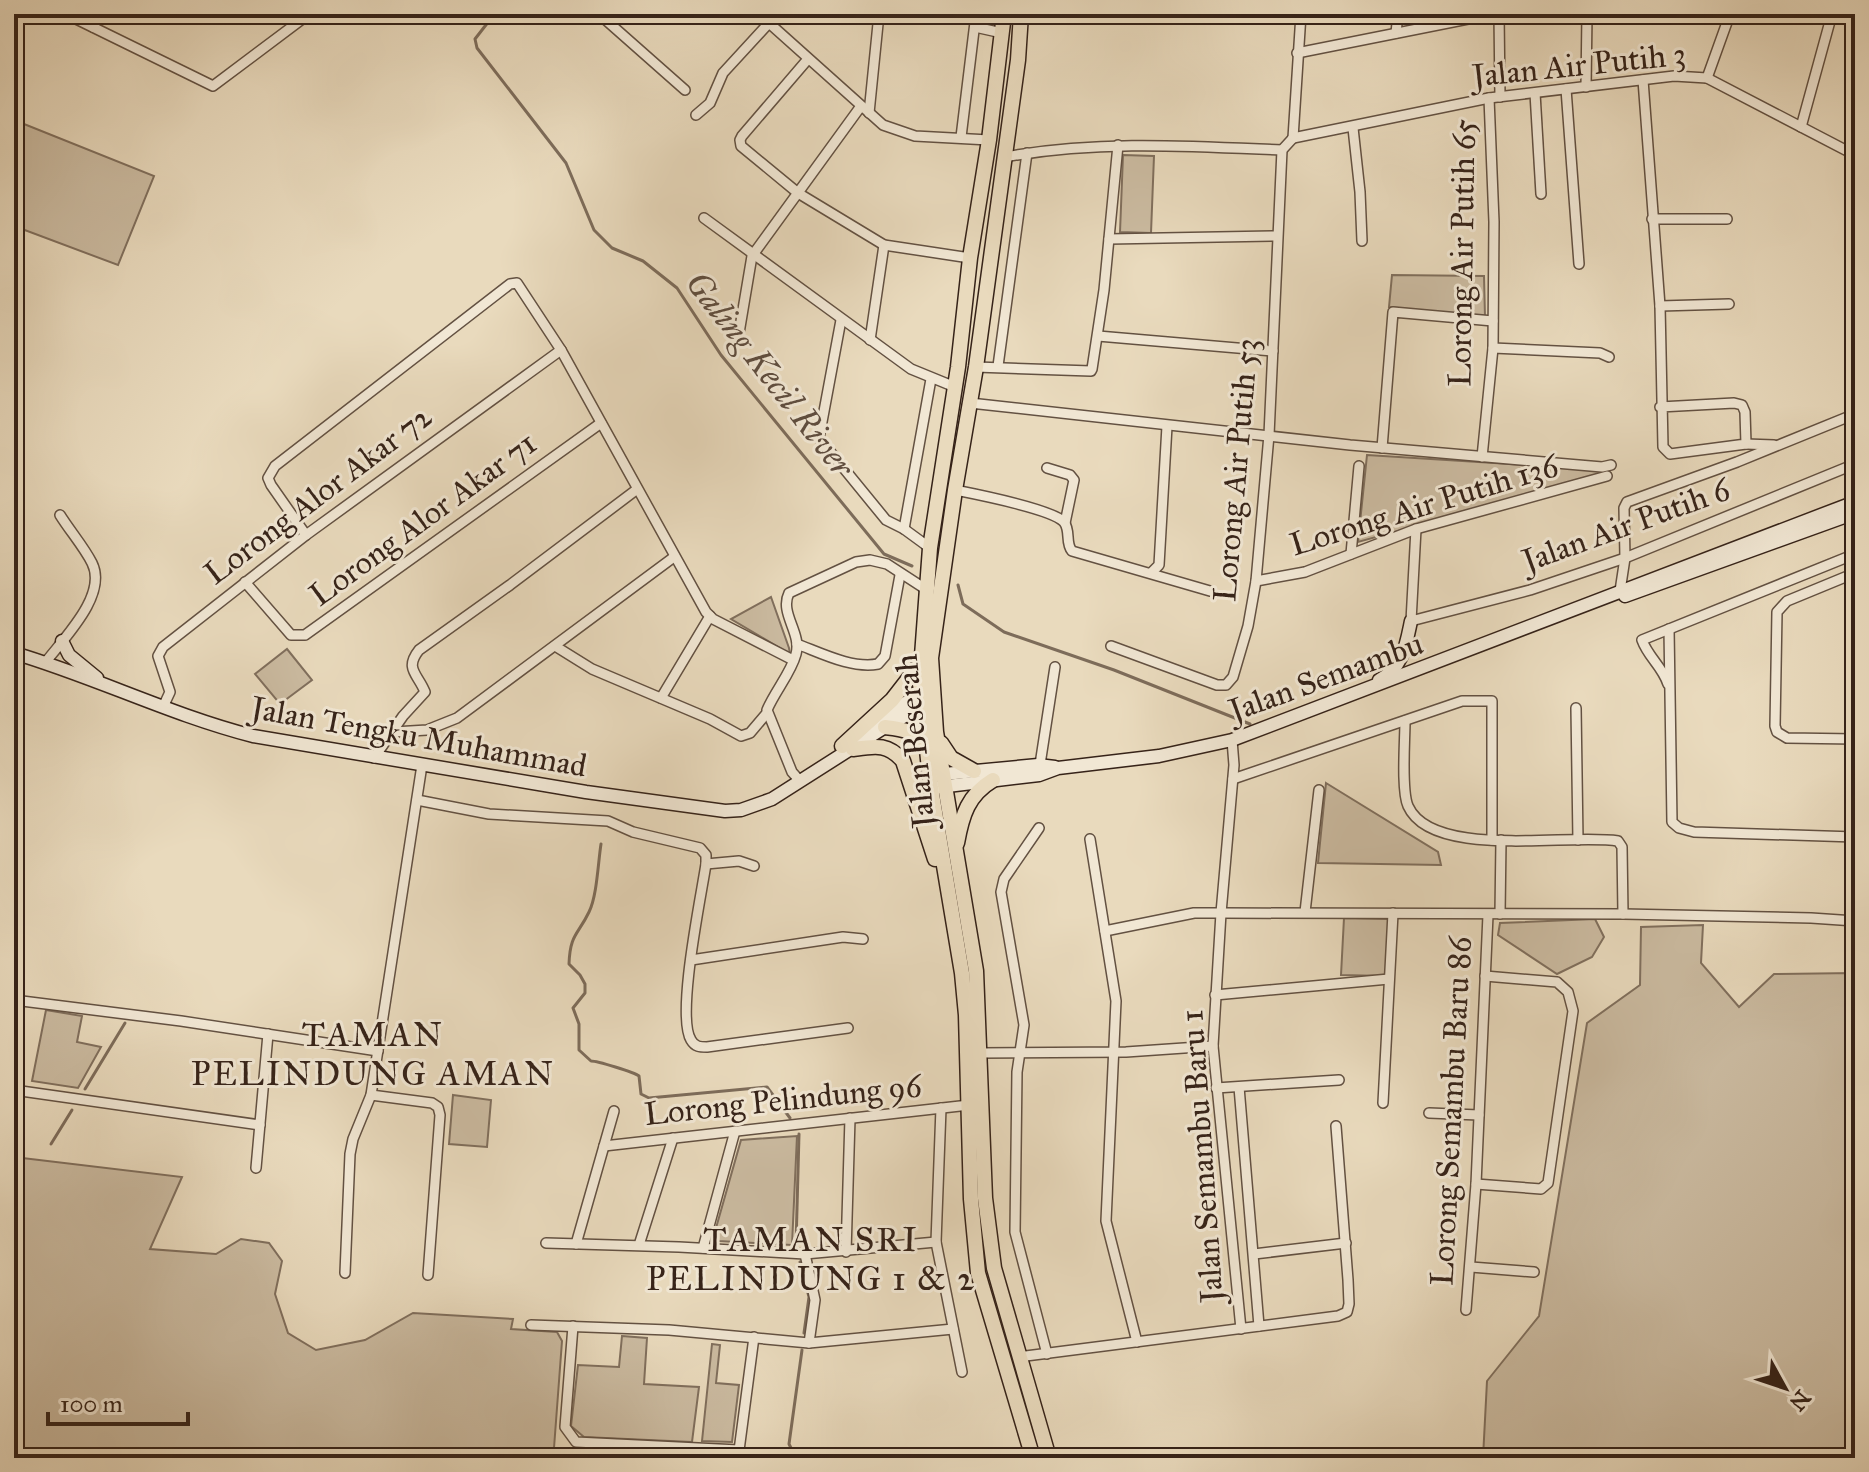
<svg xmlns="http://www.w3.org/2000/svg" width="1869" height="1472" font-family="'IM FELL Great Primer',serif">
<rect width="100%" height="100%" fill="#e9dabd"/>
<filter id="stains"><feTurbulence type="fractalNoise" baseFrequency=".0025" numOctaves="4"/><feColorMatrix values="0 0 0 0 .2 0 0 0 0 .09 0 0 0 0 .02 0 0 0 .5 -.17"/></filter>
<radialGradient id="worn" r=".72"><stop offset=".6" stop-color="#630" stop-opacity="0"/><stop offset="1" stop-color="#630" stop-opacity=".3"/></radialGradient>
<!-- green -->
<g fill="#cbbba1" stroke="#806f5d" stroke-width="2">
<polygon points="14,120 154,176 118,265 14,226"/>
<polygon points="1123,155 1154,156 1151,233 1120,232"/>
<polygon points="1392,275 1484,276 1485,317 1389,307"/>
<polygon points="1367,455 1608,470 1610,473 1358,542"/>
<polygon points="771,597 789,648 790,654 731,619"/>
<polygon points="287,649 312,680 280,704 255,674"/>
<polygon points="1326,783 1438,852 1441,865 1318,863"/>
<polygon points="1344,918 1389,919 1386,976 1341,975"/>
<polygon points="1595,919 1604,937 1592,957 1557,974 1498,935 1500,923"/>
<polygon points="1703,925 1701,963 1739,1007 1774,974 1855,973 1855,1458 1483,1458 1487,1381 1539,1316 1587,1023 1640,985 1641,927"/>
<polygon points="46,1010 82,1016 77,1042 101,1047 78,1088 32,1081"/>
<polygon points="453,1095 491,1100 487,1147 449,1144"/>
<polygon points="797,1136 792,1245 718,1241 714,1235 741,1140"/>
<polygon points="14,1157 182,1177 150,1249 216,1254 241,1239 269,1243 282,1261 275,1294 288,1333 316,1350 365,1340 413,1313 513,1319 511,1329 557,1332 562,1341 554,1448 725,1458 14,1458"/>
<polygon points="622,1336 647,1338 644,1384 699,1387 692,1442 584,1437 571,1426 578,1365 619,1367"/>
<polygon points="712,1344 720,1345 716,1383 739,1385 732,1442 702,1441"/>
</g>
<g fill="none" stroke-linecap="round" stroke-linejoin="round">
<!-- stream -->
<g stroke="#7d6c5a" stroke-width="3">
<polyline points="489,14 489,21 475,39 477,48 566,163 594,230 612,248 643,261 677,288 721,355 884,554 912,566"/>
<polyline points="958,585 963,604 1004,632 1114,670 1250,724"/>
<path d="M601,844C598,863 597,896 589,912C578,935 570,934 569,964L580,975L585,984V993L573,1008L579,1024V1050L591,1061C597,1061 634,1072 639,1076L641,1094L649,1098L767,1087L790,1118"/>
<polyline points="85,1089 125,1023"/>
<polyline points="51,1144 72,1110"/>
<polyline points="796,1245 799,1134"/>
<polyline points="800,1262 809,1297 804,1333"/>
<polyline points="796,1458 789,1444 802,1350"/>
</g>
<!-- minor casing -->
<g stroke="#635142" stroke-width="12">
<g id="minor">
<polyline points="66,14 213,86 309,14"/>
<polyline points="599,14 685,90"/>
<polyline points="759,14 883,125 915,136 989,140"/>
<polyline points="1499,14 1500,97"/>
<polyline points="93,27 100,14"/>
<polyline points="975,27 1002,33"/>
<polyline points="1396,33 1398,14"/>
<polyline points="1297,53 1493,14"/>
<polyline points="808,59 742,136 740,140 741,146 798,193 884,245 970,258"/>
<polyline points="1707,78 1730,14"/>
<polyline points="1643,80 1660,306 1663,447 1670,454 1746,444 1745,412 1742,405 1734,403 1660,407"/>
<polyline points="1586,87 1587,14"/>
<polyline points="1566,89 1579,264"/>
<polyline points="1535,93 1541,194"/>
<polyline points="869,113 879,14"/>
<polyline points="696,115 710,103 723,73 769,23"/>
<polyline points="1801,127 1832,14"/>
<polyline points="1353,128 1360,192 1362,241"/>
<polyline points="961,137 976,14"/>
<polyline points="1293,138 1489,98 1674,76 1707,78 1855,155"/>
<polyline points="1293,138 1301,14"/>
<path d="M1005,157C1097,140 1189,146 1282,150"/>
<polyline points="704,218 911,369 955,387"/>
<polyline points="1652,219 1727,219"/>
<polyline points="1109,239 1276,236"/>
<polyline points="1660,306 1729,304"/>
<polyline points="841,320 819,438 886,520 904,529 930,548"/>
<polyline points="1098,336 1273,351"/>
<polyline points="738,339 752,256 861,106"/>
<polyline points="870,340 884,245"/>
<polyline points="1493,348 1600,353 1609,357"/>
<polyline points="998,366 1027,153"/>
<polyline points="976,367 1091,371 1092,369 1104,290 1118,145"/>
<polyline points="970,403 1350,445 1602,467 1611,465"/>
<polyline points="1746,444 1774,445"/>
<polyline points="1382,448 1393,312 1493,321"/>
<polyline points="1482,457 1493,348 1494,222 1489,98"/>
<polyline points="1047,468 1070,475 1074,480 1065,523"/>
<path d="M955,490C975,494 1052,509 1064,522C1071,531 1065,543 1072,551L1210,591"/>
<polyline points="904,529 931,379"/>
<polyline points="1416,529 1411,621 1530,590 1625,558 1855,464"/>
<polyline points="306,535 271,485 268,478 275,466 510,284 517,283 561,350 706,612 713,619 793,660"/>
<polyline points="1351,554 1359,466"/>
<polyline points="1151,573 1159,565 1167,426"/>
<polyline points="1855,573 1787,601 1777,612 1775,726 1777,732 1787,738 1855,739"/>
<polyline points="1256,581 1305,572 1416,529 1607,476"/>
<polyline points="245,582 291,635 305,635 601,423"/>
<polyline points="1620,591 1625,558 1624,508 1627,502 1737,462 1855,414"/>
<polyline points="1669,629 1672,822 1679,828 1694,832 1855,837"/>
<path d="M797,644C821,653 852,669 878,664L885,656L900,575"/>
<polyline points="555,646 592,669 710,719 741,736 750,733 767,713"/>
<polyline points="1111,646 1217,685 1226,685 1233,677 1248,626 1256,581 1269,435 1282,150 1293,138"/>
<path d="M45,663C64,638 108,595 92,563C84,547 70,531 60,515"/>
<path d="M1668,684C1662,666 1648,657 1642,640L1855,554"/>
<polyline points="661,698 710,616"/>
<polyline points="163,707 170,692 158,656 163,647 306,535 561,350"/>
<polyline points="1576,708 1578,840"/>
<path d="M1405,721C1405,741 1401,790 1408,806C1432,860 1570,833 1618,841L1622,847L1623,914"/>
<polyline points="394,732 427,730 457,718 674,557"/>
<polyline points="1232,740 1234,765 1221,913 1213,1046 1241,1329"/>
<path d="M374,758L403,716L425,692C418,674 404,669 419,650L510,585L636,490"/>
<polyline points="1039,771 1055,667"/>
<polyline points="1233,779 1462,701 1492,701 1492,840"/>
<path d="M800,781L792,772L767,710C775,691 791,673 796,654C802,633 779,613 789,593L856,562L870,560L887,564L927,590"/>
<path d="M417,800L489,814L608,821L633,832L700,848L706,855V864C701,897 676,1016 691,1040C695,1047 700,1047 707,1047L848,1028"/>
<polyline points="1039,828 1004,879 1001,892 1024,1025 1017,1072 1015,1232 1047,1354"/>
<polyline points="1090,839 1116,1001 1106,1221 1137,1342"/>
<polyline points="706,864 739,861 754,866"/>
<polyline points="1305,912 1319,790"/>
<polyline points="1500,914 1501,840"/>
<polyline points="1105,931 1194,913 1221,913 1623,914 1811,918 1855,921"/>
<polyline points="691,960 843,937 863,939"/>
<polyline points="1215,995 1389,979"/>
<polyline points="14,1000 181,1021 378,1051"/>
<polyline points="980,1053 1126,1052 1213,1046"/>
<polyline points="1239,1087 1259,1326"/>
<polyline points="1216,1088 1339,1080"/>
<polyline points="14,1090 260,1125"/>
<polyline points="371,1095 432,1103 438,1107 440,1115 428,1275"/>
<polyline points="1383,1103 1393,913"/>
<polyline points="941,1108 936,1242 962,1372"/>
<polyline points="1429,1113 1479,1115"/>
<polyline points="604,1146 969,1105"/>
<polyline points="256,1168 268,1034"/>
<polyline points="1476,1184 1541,1189 1548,1183 1573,1011 1568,992 1557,982 1485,976"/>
<polyline points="546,1243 679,1247 805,1254 936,1242"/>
<polyline points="576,1244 614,1111"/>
<polyline points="639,1245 673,1138"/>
<polyline points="703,1248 735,1131"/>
<polyline points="846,1252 850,1118"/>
<polyline points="805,1254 815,1300 809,1343"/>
<polyline points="1254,1254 1346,1243"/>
<polyline points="1471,1267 1534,1272"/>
<polyline points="345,1273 350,1154 353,1139 371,1095 422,765"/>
<polyline points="1466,1310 1476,1184 1488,915"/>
<polyline points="531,1325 669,1330 809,1343 953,1329"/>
<polyline points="573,1326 565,1427 576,1442 739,1450"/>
<polyline points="1018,1357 1338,1316 1347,1312 1349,1304 1348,1280 1336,1126"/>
<polyline points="738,1458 754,1337"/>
</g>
</g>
<!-- secondary casing -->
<g stroke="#362319" stroke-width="15">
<g id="secondary">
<polyline points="1625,596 1855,513"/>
<polyline points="62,641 69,655 97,678"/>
<path d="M14,653C95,677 171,715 253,736L586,792L725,811L741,810L772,799L885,727L921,707L930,706"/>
<path d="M1379,680C1403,668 1406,645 1411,621"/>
<path d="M869,728C887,716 907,697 929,694"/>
<polyline points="934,775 1038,765 1055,767"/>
<polyline points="939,787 1039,775 1058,768 1159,756 1232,740 1855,502"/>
</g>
</g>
<!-- trunk casing -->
<g stroke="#362319" stroke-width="17">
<g id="trunk">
<polyline points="1004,14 989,140 970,258 958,367 930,548 920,683 931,788 962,973 966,1015 971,1199 978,1273 1033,1458"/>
<polyline points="1021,14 1018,60 976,367 955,490 931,658 936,732 976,971 985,1198 994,1268 1049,1458"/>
<path d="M885,727C902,729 915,730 924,746"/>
<polyline points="941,743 951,758 974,771"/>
<polyline points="842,746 892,700 920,664"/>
<path d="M853,749C875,746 888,743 903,761L935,859"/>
<path d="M957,843C962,815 968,795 993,780"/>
</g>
</g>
<!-- minor -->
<use href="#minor" stroke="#f1e7d4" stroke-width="9"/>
<!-- secondary -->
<use href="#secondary" stroke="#f1e7d4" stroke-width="12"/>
<!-- trunk -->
<use href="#trunk" stroke="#e9dabd" stroke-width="14"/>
</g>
<g text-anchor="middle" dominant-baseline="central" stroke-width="6" stroke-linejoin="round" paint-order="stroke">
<!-- street labels -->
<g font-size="32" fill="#362319" stroke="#f1e7d4">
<text transform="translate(1579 65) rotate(-6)">Jalan Air Putih 3</text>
<text transform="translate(1462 253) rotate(-89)">Lorong Air Putih 65</text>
<text transform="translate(1236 470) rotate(-85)">Lorong Air Putih 53</text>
<text transform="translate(318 495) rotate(-37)">Lorong Alor Akar 72</text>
<text transform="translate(1424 505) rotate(-17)">Lorong Air Putih 136</text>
<text transform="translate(423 519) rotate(-36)">Lorong Alor Akar 71</text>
<text transform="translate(1626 525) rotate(-20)">Jalan Air Putih 6</text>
<text transform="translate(1326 677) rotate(-20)">Jalan Semambu</text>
<text transform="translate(419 737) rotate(10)">Jalan Tengku Muhammad</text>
<text transform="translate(915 741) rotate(-96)">Jalan Beserah</text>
<text transform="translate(783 1100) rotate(-6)">Lorong Pelindung 96</text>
<text transform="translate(1451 1111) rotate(-87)">Lorong Semambu Baru 86</text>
<text transform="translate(1202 1156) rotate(-94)">Jalan Semambu Baru 1</text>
</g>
<!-- water labels -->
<g font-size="34" font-style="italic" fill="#5f4d3f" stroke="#f1e7d4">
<text transform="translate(770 374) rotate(52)">Galing Kecil River</text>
</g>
<!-- neighbourhood labels -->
<g font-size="34" letter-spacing="2" fill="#362319" stroke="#f1e7d4">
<text x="373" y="1034">TAMAN<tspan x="373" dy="39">PELINDUNG AMAN</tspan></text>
<text x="811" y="1239">TAMAN SRI<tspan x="811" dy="39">PELINDUNG 1 &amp; 2</tspan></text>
</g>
</g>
<!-- margin -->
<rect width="1869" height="1472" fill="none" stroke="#e9dabd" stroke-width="48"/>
<rect x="16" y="16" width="1837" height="1440" fill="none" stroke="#362319" stroke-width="4"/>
<rect x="24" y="24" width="1821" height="1424" fill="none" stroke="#362319" stroke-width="2"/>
<!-- north arrow -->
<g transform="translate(1785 1388) rotate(130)" stroke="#f1e7d4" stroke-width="6" paint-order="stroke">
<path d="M0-6L14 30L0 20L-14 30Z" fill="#362319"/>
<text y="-12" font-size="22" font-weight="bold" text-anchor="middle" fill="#362319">N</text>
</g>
<!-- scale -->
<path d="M48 1412v12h140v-12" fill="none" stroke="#362319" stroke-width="4"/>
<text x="60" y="1412" font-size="24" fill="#362319" stroke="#f1e7d4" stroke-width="6" paint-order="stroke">100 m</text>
<rect width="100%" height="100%" filter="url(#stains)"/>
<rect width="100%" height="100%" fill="url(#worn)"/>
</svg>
